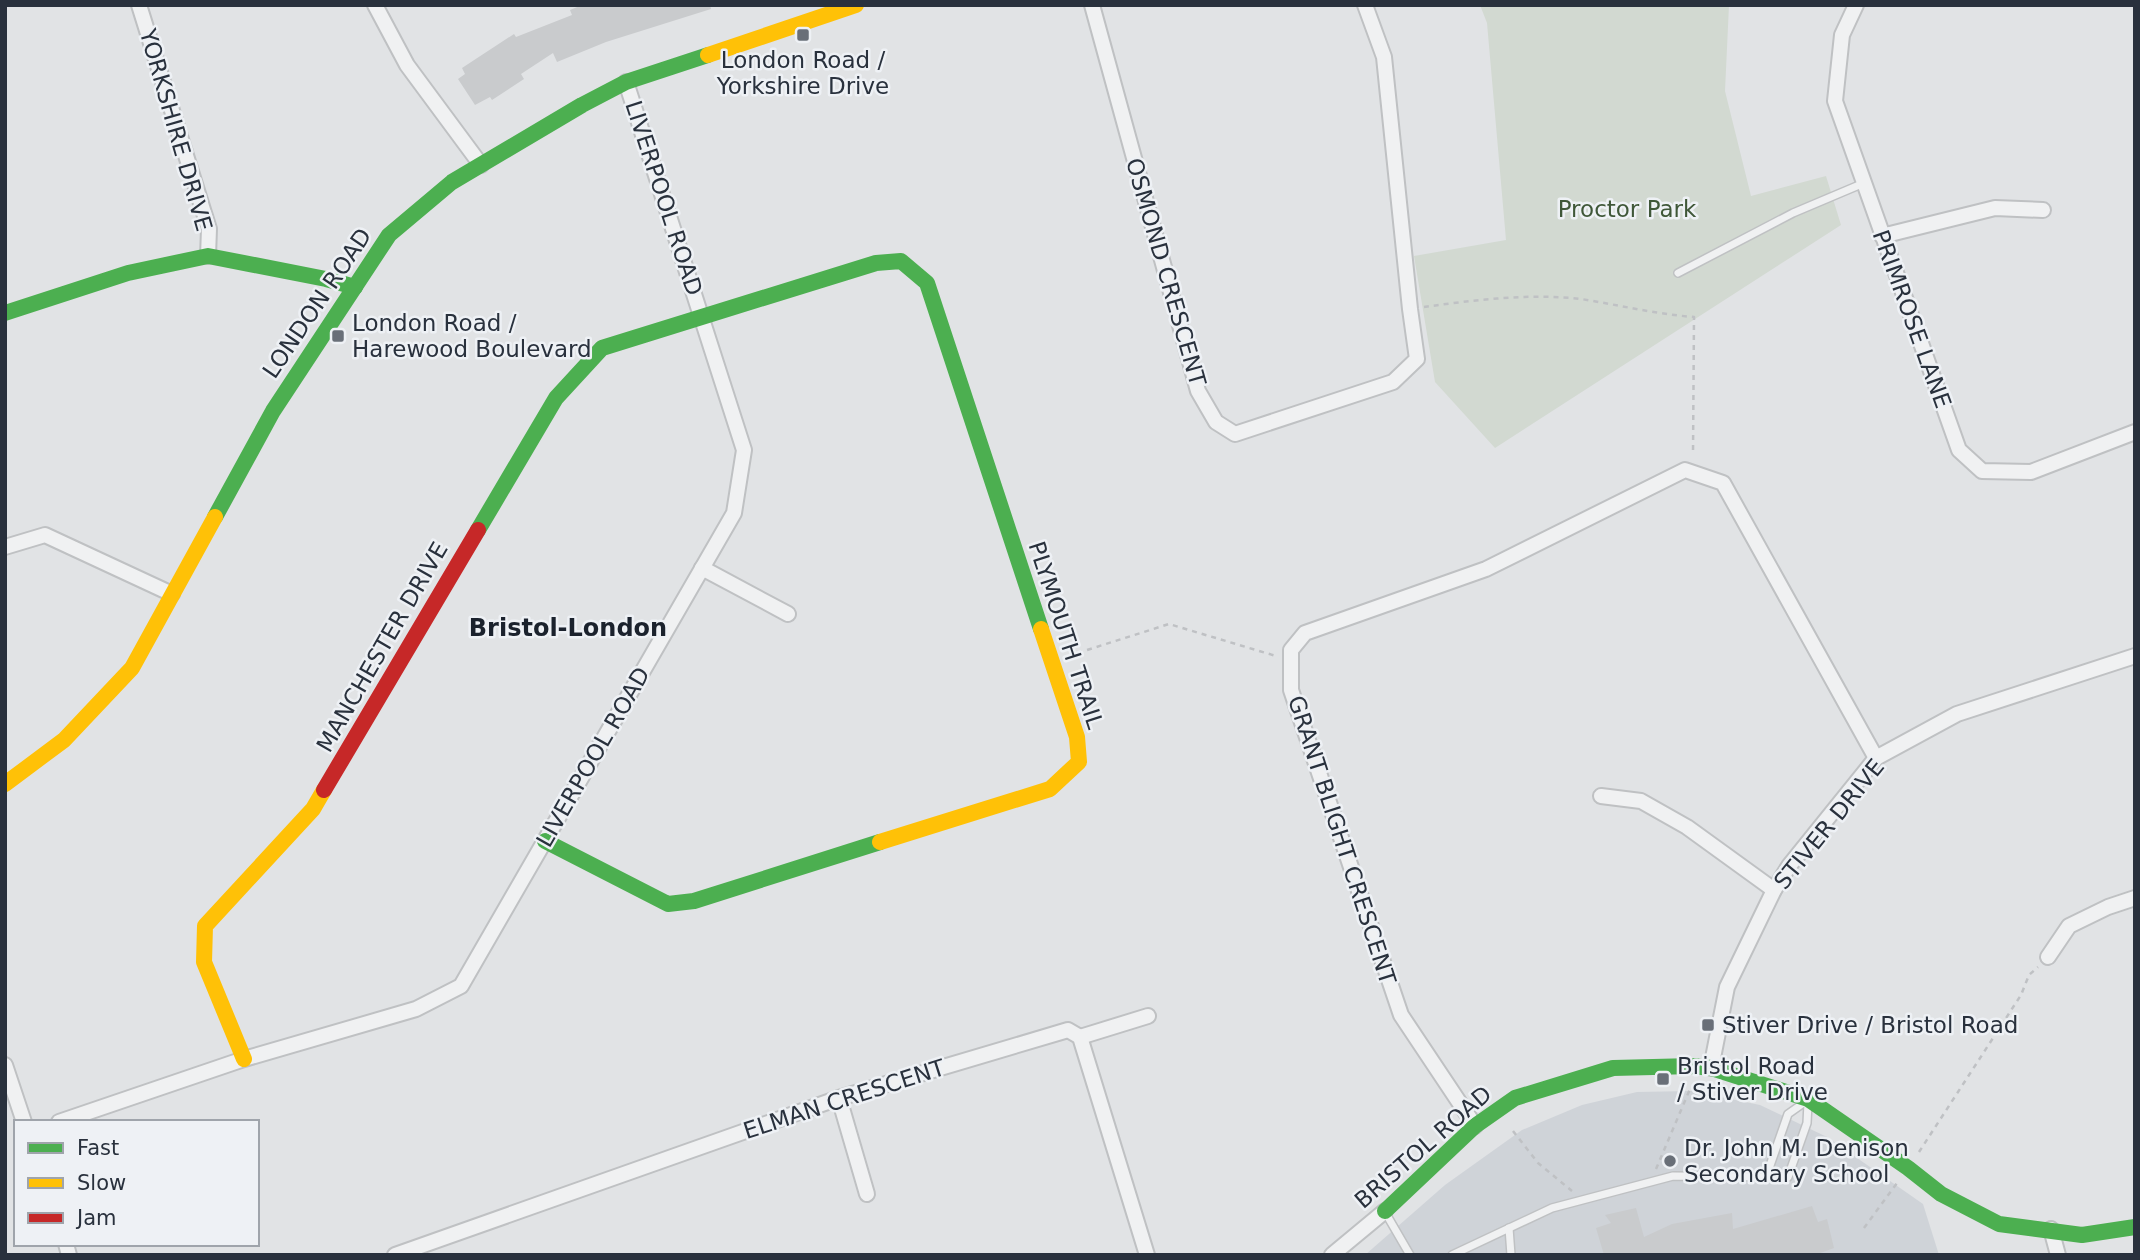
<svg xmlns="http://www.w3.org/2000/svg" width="2140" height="1260" font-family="'DejaVu Sans',sans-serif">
<rect width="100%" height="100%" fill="#e1e3e5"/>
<!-- built -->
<polygon fill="#cfd3d8" points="1691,1091 1760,1105 1827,1137 1923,1204 1939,1255 1365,1255 1445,1185 1522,1130 1582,1105 1637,1092"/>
<!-- green -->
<polygon fill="#d2d9d1" points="1480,5 1729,5 1725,91 1751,196 1826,176 1841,225 1495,448 1435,382 1414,256 1506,240 1487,23"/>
<!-- building -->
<g fill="#c9cbcd">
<polygon points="582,5 710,5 711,9 606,42 557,62 553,53 521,74 524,79 492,100 490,97 475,105 458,79 465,74 462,68 514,34 516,37 572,15 570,10"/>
<polygon points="1812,1206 1818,1222 1827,1219 1834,1248 1815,1255 1604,1255 1596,1228 1611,1223 1605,1215 1636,1208 1644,1237 1672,1224 1732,1213 1733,1229"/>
</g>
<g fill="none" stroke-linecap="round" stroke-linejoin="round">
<!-- lane casing -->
<g stroke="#bfc1c3" stroke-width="10">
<g id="lane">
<polyline points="1678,273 1793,213 1864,183"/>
<polyline points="1766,1177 1788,1114 1805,1102"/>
<polyline points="1385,1212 1410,1255"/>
<polyline points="1509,1228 1511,1255"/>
<polyline points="1452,1255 1552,1208 1673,1176 1788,1177 1807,1123 1808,1103"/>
</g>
</g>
<!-- street casing -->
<g stroke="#bfc1c3" stroke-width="18">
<g id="street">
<polyline points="139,5 209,229 208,256"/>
<polyline points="375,5 407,65 481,165"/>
<polyline points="1092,5 1198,391 1216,422 1235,434 1393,382 1417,359 1410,309 1384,57 1365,5"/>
<polyline points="1856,5 1842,35 1835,101 1959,450 1982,471 2031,472 2135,432"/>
<polyline points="1882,236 1995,208 2043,210"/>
<polyline points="5,547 45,535 172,594"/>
<polyline points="702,568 788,614"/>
<polyline points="1601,796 1641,801 1687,827 1774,890"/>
<polyline points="2048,957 2069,926 2108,907 2135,898"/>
<polyline points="1080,1037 1148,1016"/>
<polyline points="5,1065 24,1122"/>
<polyline points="1711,1068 1727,987 1774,890 1789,866 1876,758 1957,714 2135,656"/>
<polyline points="839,1098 867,1194"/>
<polyline points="59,1122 244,1059 416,1009 461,986 734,513 744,450 626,82"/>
<polyline points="1475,1126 1401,1015 1291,690 1291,650 1305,633 1486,569 1685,470 1723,483 1876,758"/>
<polyline points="2051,1229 2058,1255"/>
<polyline points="66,1244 69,1255"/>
<polyline points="395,1255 839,1098 1068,1030 1080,1037 1147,1255"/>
<polyline points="1332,1255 1385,1211"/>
</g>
</g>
<!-- path -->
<g stroke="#bfc1c4" stroke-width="2.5" stroke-dasharray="5 5" stroke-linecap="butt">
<path d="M1424,307C1474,300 1531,293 1581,299C1619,305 1655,314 1694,317L1693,455"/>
<polyline points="1068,656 1169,624 1276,656"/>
<polyline points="1513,1131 1538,1163 1572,1191"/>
<polyline points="1919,1152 2021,995 2029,975 2038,967"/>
<polyline points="1656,1169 1690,1089"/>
<polyline points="1864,1228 1897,1183"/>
</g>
<!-- lane -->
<use href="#lane" stroke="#f0f1f2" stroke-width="7"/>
<!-- street -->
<use href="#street" stroke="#f0f1f2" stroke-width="14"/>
<!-- fast -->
<g stroke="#4caf50" stroke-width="16">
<polyline points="5,313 128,273 208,256 326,279 355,287"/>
<polyline points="215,517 273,411 389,235 452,182 582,105 626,82 708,55"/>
<polyline points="478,530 556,398 602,348 876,263 901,261 927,283 1041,629"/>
<polyline points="545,841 668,904 694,901 880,842"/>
<polyline points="1385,1211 1475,1126 1515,1098 1613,1068 1693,1066 1711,1068 1808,1099 1908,1168 1941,1194 1999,1224 2082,1235 2135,1227"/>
</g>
<!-- slow -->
<g stroke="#ffc107" stroke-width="16">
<polyline points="708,55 856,5"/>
<polyline points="5,784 64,740 132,668 215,517"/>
<polyline points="880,842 1050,789 1079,762 1077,737 1041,629"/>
<polyline points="244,1059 204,962 205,926 313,809 324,790"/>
</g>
<!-- jam -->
<polyline stroke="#c62828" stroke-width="16" points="324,790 478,530"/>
</g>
<!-- markers -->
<g fill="#696f78" stroke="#eef1f5" stroke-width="2.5">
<rect x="796" y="28" width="14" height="14" rx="3.5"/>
<rect x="331" y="329" width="14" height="14" rx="3.5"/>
<rect x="1701" y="1018" width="14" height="14" rx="3.5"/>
<rect x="1656" y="1072" width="14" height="14" rx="3.5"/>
<circle cx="1670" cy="1161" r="7"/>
</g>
<g text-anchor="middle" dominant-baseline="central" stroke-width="5" stroke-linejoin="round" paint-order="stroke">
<!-- poi labels -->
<g font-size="23" fill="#29313d" stroke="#eef1f5" text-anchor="start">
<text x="803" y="60" text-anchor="middle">London Road /<tspan x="803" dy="26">Yorkshire Drive</tspan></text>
<text x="352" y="323">London Road /<tspan x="352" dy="26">Harewood Boulevard</tspan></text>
<text x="1722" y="1025">Stiver Drive / Bristol Road</text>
<text x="1677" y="1066">Bristol Road<tspan x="1677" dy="26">/ Stiver Drive</tspan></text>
<text x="1684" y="1148">Dr. John M. Denison<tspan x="1684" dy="26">Secondary School</tspan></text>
</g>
<!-- street labels -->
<g font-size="23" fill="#29313d" stroke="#eef1f5">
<text transform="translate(176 130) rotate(74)">YORKSHIRE DRIVE</text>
<text transform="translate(664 198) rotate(72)">LIVERPOOL ROAD</text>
<text transform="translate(1166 272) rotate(74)">OSMOND CRESCENT</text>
<text transform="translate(317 303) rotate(-56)">LONDON ROAD</text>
<text transform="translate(1912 319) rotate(70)">PRIMROSE LANE</text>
<text transform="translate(1066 635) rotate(72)">PLYMOUTH TRAIL</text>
<text transform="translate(382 647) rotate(-60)">MANCHESTER DRIVE</text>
<text transform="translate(593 757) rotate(-60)">LIVERPOOL ROAD</text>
<text transform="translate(1829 824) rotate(-51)">STIVER DRIVE</text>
<text transform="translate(1342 840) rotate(72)">GRANT BLIGHT CRESCENT</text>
<text transform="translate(844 1099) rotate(-18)">ELMAN CRESCENT</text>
<text transform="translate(1423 1147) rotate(-41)">BRISTOL ROAD</text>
</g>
<!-- park labels -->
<g font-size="23" fill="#3f5738" stroke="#eef1f5">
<text x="1627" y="209">Proctor Park</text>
</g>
<!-- neighbourhood labels -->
<g font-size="24" font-weight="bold" fill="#1b222d" stroke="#eef1f5">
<text x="568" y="628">Bristol-London</text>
</g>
</g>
<!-- border -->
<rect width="2140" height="1260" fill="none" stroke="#29313d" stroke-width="14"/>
<!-- legend -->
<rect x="14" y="1120" width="245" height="126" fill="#eef1f5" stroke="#9fa4ab" stroke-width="2"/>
<rect x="28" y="1143" width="35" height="10" fill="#4caf50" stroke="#9fa4ab" stroke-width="2"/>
<text x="77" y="1155" font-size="21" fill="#29313d">Fast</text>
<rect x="28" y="1178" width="35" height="10" fill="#ffc107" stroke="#9fa4ab" stroke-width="2"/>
<text x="77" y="1190" font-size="21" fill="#29313d">Slow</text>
<rect x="28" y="1213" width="35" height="10" fill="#c62828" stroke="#9fa4ab" stroke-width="2"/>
<text x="77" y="1225" font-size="21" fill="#29313d">Jam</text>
</svg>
